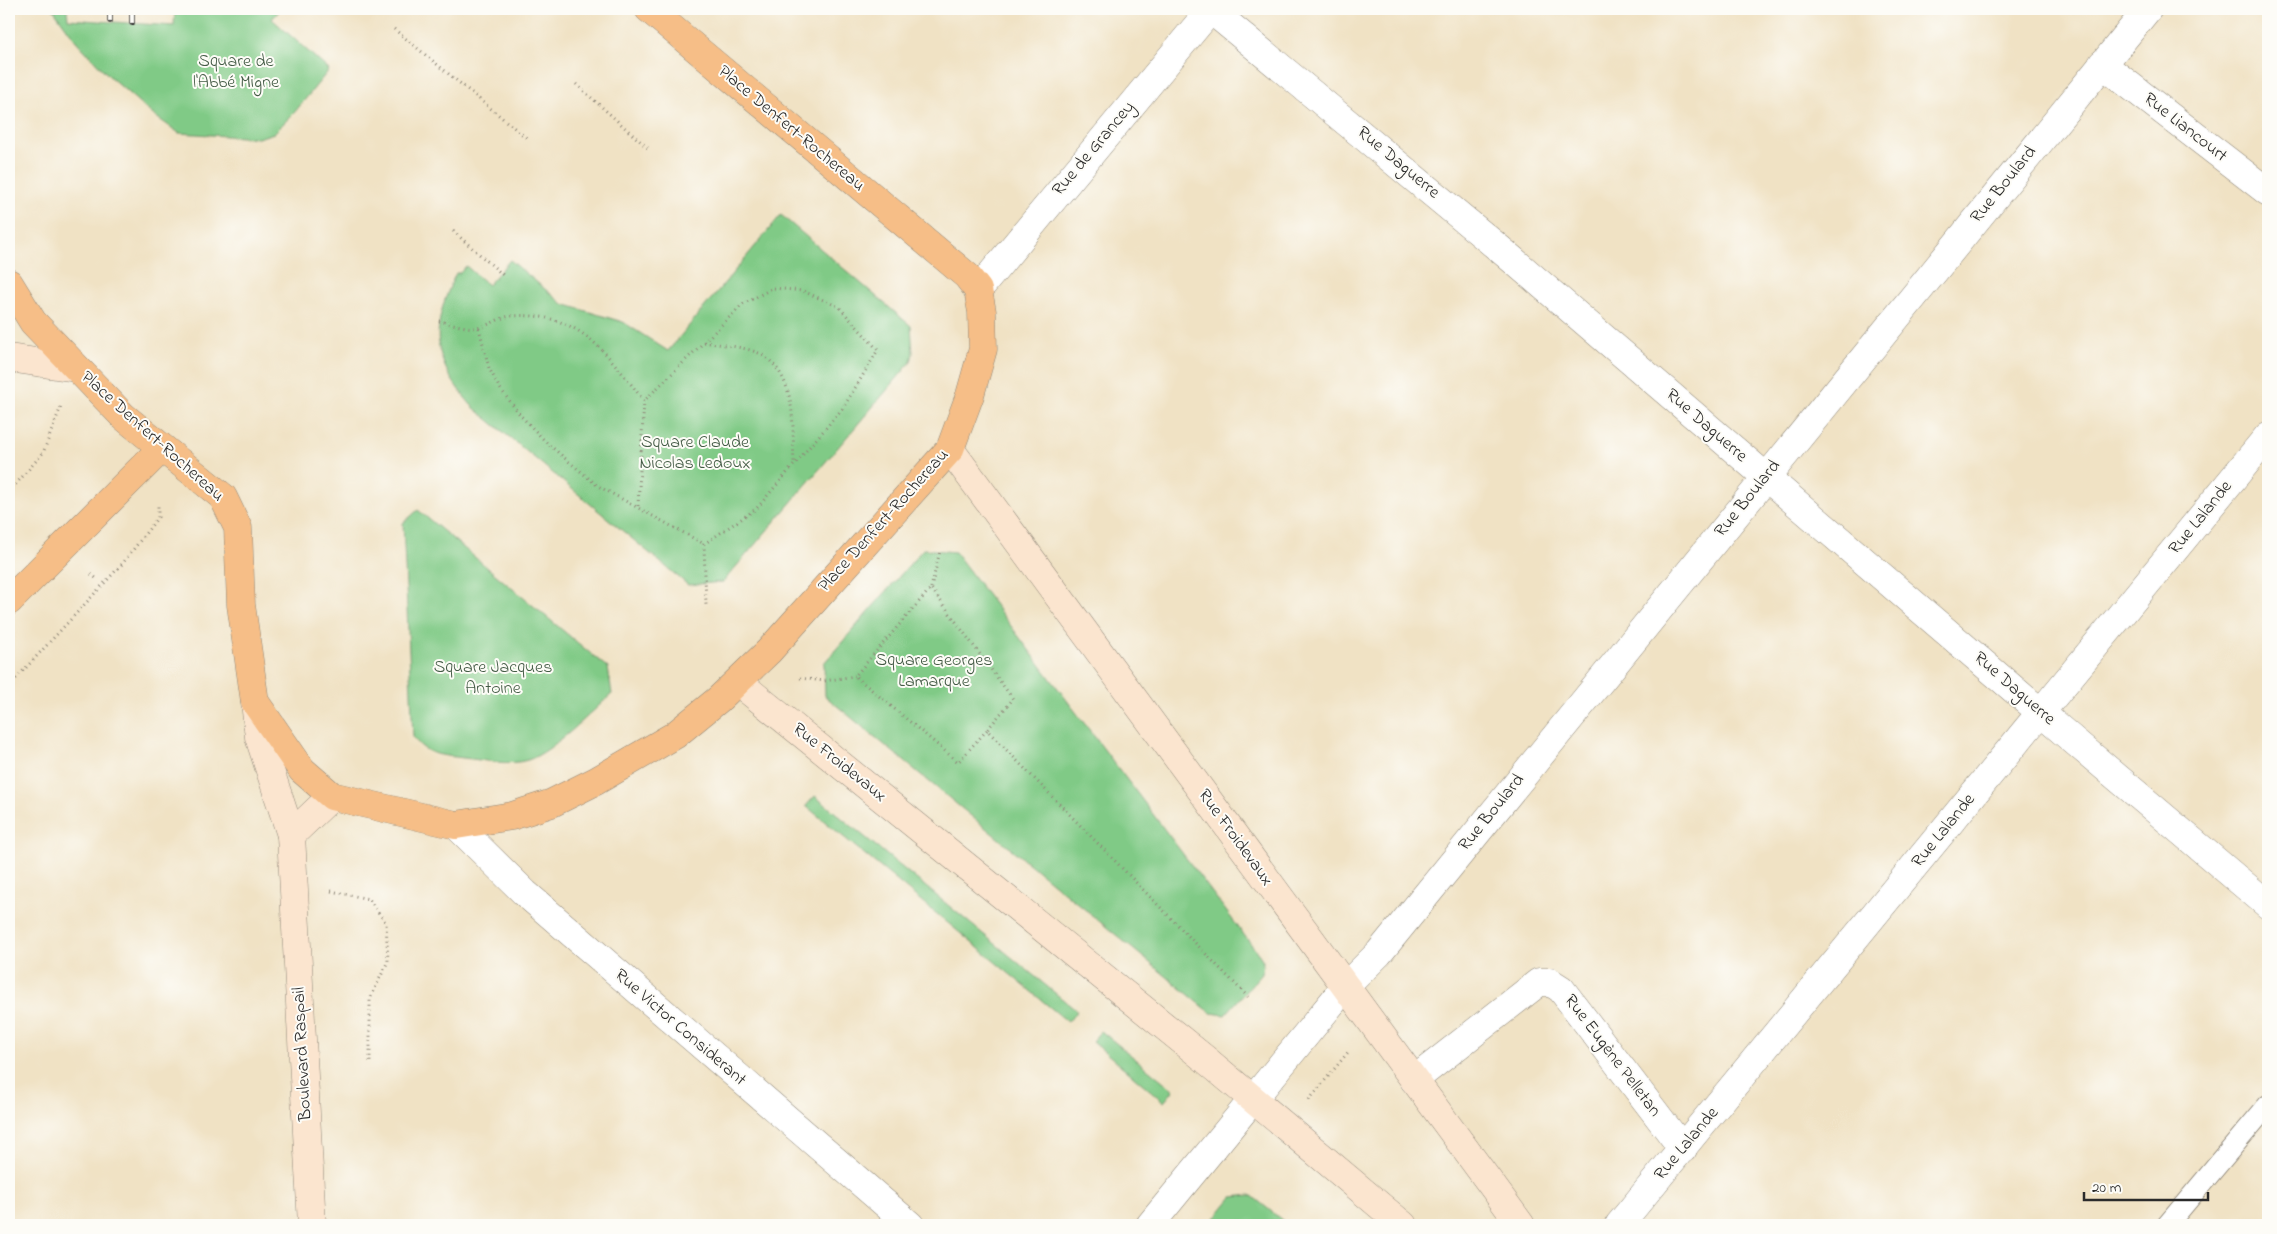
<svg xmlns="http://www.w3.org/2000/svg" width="2277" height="1234" font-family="'Indie Flower',sans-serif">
<rect width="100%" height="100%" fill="#fdfcf7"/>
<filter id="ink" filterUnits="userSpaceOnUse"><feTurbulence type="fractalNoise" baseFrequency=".02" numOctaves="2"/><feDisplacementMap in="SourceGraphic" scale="10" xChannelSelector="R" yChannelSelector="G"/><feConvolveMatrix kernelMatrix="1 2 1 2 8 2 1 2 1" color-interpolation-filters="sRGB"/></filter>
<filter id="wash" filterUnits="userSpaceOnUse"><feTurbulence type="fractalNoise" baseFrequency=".0096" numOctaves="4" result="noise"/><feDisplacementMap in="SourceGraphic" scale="20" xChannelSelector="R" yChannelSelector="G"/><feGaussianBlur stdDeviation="1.12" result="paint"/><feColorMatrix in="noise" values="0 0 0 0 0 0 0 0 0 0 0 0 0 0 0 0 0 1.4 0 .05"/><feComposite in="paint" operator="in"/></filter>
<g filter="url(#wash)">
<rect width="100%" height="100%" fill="#f0e2c4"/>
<!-- green -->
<g fill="#80ca86" stroke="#567a58">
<polygon points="53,9 67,9 68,19 174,26 175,9 281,9 272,19 329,70 294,113 274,133 258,138 179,133 152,114 108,75 76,41"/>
<path d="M781,215L911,326L913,353L911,362L723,582L688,585L473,407C430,359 430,329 456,273H460L466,266L488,285L510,260L563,304L623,322L668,351Z"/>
<path d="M418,510L608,668L612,694C591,712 554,751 528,760C508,766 484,760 463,758C442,755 426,756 413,737L403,523Z"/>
<polygon points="923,549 955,552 1260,956 1263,961 1262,973 1225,1015 1211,1013 825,696 824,663"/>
<polygon points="815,796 1077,1011 1068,1022 806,806"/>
<polygon points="1101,1031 1174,1090 1164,1102 1092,1041"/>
<polygon points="1251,1195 1288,1225 1209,1225 1232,1197"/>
</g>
</g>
<g filter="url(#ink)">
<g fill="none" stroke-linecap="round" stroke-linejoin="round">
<!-- lane casing -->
<g stroke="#8e8678" stroke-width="22">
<polyline id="lane" points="2167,1225 2268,1105"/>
</g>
<!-- street casing -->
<g stroke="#8e8678" stroke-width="29">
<g id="street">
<polyline points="1210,9 1507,255 2067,735 2268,905"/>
<polyline points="2102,64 2268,192"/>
<polyline points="978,290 1211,9"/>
<polyline points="456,825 525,893 910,1225"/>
<polyline points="1414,1080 1539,982 1550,982 1561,989 1683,1149"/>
<polyline points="1150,1225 1345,987 1379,953 2148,9"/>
<polyline points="1619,1225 2268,436"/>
</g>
</g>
<!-- secondary casing -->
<g stroke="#8e8678" stroke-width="29">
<g id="secondary">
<polyline points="9,358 76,368"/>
<polyline points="950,449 1521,1225"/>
<polyline points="738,682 1205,1059 1403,1225"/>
<polyline points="255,702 259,737 291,835 312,1225"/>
<polyline points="291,835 332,796"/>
</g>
</g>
<!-- primary casing -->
<g stroke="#8e8678" stroke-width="29">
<g id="primary">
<polyline points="9,283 33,322 123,416 223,497 238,528 241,605 255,702 302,770 332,796 456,825 512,816 552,803 596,781 675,735 719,699 769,651 950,449 970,395 983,349 982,312 978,290 967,276 649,9"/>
<polyline points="9,601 162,448"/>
</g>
</g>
<!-- path -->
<g stroke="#8e8678" stroke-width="3" stroke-dasharray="1 4" stroke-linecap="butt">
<polyline points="394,29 529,140"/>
<polyline points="576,84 650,150"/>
<polyline points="453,231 503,275"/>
<path d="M439,321C451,323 470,330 481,327C492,324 502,316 513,316C580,311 608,355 644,401L743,304L773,288L803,291L839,307L878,350L843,408L756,509L704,544L706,605"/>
<polyline points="479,328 489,368 499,387 521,416 548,444 598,486 704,544"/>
<path d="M704,342C721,345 751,347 764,356C798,380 792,428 794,464"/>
<polyline points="9,492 43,453 62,404"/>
<polyline points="638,506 644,401"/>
<polyline points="91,574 97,579"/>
<polyline points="931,588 940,551"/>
<polyline points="800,678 824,681 855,676"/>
<polyline points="9,686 123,563 158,517 158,504"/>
<polyline points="987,730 958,762 855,676 931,588 1013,699 987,730 1248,997"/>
<polyline points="331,891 369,899 386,923 388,961 370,999 370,1062"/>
<polyline points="1309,1100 1349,1051"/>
</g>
<!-- lane -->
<use href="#lane" stroke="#fff" stroke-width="20"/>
<!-- street -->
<use href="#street" stroke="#fff" stroke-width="28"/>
<!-- secondary -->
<use href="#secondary" stroke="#fbe5cf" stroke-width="28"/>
<!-- primary -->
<use href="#primary" stroke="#f6be87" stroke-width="28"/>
<!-- rail casing -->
<g stroke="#2b2b2b" stroke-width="5.5">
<g id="rail">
<polyline points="110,21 110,9"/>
<polyline points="132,23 132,9"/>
</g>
</g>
<!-- rail -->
<use href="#rail" stroke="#fdfcf7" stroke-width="4" stroke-dasharray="11" stroke-linecap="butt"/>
</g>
</g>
<g text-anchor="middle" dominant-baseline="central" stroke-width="4" stroke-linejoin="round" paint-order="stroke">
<!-- park labels -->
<g font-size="18" fill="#445b46" stroke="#fdfcf7">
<text x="236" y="62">Square de<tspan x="236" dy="21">l'Abbé Migne</tspan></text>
<text x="695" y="443">Square Claude<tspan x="695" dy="21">Nicolas Ledoux</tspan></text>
<text x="934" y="661">Square Georges<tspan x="934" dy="21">Lamarque</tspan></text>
<text x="493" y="668">Square Jacques<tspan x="493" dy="21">Antoine</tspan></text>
</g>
<!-- street labels -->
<g font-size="18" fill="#2b2b2b" stroke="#fdfcf7">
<text transform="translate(2185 128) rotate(38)">Rue Liancourt</text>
<text transform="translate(791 129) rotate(40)">Place Denfert-Rochereau</text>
<text transform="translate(1094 149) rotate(-50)">Rue de Grancey</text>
<text transform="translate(1398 163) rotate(40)">Rue Daguerre</text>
<text transform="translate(2004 185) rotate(-51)">Rue Boulard</text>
<text transform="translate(1706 426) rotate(41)">Rue Daguerre</text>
<text transform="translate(152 437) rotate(42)">Place Denfert-Rochereau</text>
<text transform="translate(1748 499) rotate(-51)">Rue Boulard</text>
<text transform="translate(2201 518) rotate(-51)">Rue Lalande</text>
<text transform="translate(884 521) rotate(-48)">Place Denfert-Rochereau</text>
<text transform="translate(2014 689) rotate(41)">Rue Daguerre</text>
<text transform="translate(839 763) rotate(39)">Rue Froidevaux</text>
<text transform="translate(1492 813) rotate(-51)">Rue Boulard</text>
<text transform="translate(1944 831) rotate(-51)">Rue Lalande</text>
<text transform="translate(1235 838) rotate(54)">Rue Froidevaux</text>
<text transform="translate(680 1028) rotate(41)">Rue Victor Considerant</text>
<text transform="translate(303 1054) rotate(-93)">Boulevard Raspail</text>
<text transform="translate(1612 1056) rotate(53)">Rue Eugène Pelletan</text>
<text transform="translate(1687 1144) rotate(-50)">Rue Lalande</text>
</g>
</g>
<!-- margin -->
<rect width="2277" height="1234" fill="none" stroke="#fdfcf7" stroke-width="30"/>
<!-- scale -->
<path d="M2084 1192v8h124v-8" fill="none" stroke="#2b2b2b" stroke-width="2.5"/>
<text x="2092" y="1192" font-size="15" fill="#2b2b2b" stroke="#fdfcf7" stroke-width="4" paint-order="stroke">20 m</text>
</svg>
